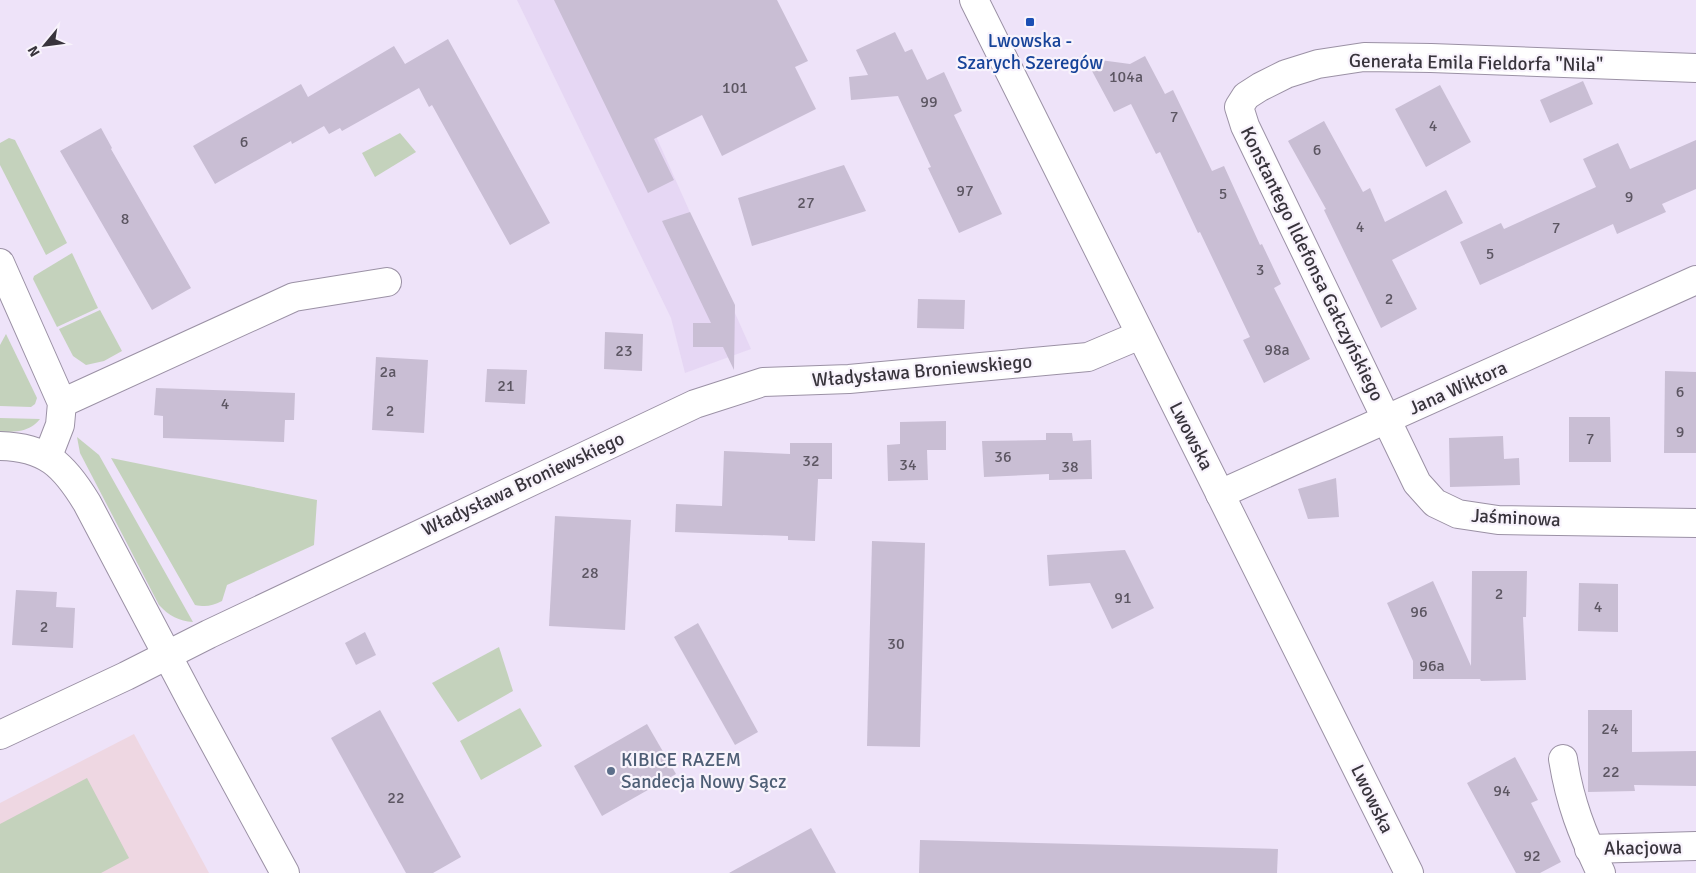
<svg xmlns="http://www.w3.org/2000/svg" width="1696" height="873" font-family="Signika,sans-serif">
<rect width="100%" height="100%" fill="#eee3f9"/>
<!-- built -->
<polygon fill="#e6d7f4" points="517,0 592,0 643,107 751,349 685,373 671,318"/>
<!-- education -->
<polygon fill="#eed7e2" points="134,734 209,873 0,873 0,803"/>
<!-- green -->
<g fill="#c4d2bc">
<polygon points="400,133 416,152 375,177 362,153"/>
<polygon points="9,138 15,140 67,243 46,255 0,165 0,143"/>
<polygon points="72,253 98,308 57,327 33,279 34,276"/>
<polygon points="100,310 122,351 104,361 86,365 73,356 59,329"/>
<polygon points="6,334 37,398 35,404 31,407 0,406 0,345"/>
<path d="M0,418L40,419C30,432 15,432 0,432Z"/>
<path d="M77,437L99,455L193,622C179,621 169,616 159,605L80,453Z"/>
<path d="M111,458L317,500L314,545L227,585L222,601C212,606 206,607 195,605Z"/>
<polygon points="499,647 513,691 458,722 432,683"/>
<polygon points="520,708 542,746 481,780 460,741"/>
<polygon points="87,778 129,858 101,873 0,873 0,824"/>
</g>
<!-- building -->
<g fill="#c9bed4">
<polygon points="554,0 777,0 808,61 795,67 816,109 722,156 702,115 654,139 674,180 648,193"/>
<polygon points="895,32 905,52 912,49 927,80 944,72 962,111 954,115 1002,214 959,233 928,168 931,167 898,96 851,100 849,77 868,75 856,50"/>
<polygon points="448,39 550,223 510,245 432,105 429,107 419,88 342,131 340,128 329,134 324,126 292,144 291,141 215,184 193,146 301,84 308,97 394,46 405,64"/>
<polygon points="1145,56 1165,94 1173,90 1212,171 1224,166 1260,245 1262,244 1281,284 1274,288 1310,359 1264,383 1243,340 1250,337 1200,232 1198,233 1160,152 1156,154 1131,104 1114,112 1085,58 1130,64"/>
<polygon points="1583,81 1593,104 1550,123 1540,100"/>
<polygon points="1440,85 1471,142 1426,167 1395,109"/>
<polygon points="1324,121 1363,192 1370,188 1385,222 1446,190 1463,223 1392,260 1417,309 1381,328 1324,210 1326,209 1288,141"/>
<polygon points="101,128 112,148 111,149 191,288 152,310 60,151"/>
<polygon points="1696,140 1696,189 1662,204 1666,212 1617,234 1613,224 1480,285 1460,242 1501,223 1504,229 1596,187 1583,159 1618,143 1630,169"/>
<polygon points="844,165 866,211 752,246 738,198"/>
<polygon points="690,212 735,305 734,370 723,347 693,347 693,323 711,323 662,221"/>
<polygon points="918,299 965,300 964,329 917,328"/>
<polygon points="605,332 643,334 642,371 604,369"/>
<polygon points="376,357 428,360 424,433 372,430"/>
<polygon points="487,369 527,370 525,404 485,402"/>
<polygon points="1665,371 1696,372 1696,453 1664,453"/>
<polygon points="156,388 295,393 294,420 285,420 284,442 163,438 163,416 154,415"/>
<polygon points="1569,417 1610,417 1611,462 1569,462"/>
<polygon points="946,421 946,450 927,450 928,480 888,481 887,445 900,444 900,422"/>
<polygon points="1046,433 1072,433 1073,441 1091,440 1092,479 1049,480 1049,474 984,477 982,441 1046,440"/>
<polygon points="1503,436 1504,459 1519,458 1520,485 1450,487 1449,438"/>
<polygon points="790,443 832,443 832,479 818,479 815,541 788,540 788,536 675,532 676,504 722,506 724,451 790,454"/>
<polygon points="1336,478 1339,517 1308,519 1298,489"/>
<polygon points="555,516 631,520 625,630 549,626"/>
<polygon points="872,541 925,543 920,747 867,746"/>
<polygon points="1125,550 1154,608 1112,629 1090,583 1049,586 1047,555"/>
<polygon points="1472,571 1527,571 1526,617 1523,617 1526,680 1481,681 1480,679 1413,679 1413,661 1387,603 1433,581 1471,666"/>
<polygon points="1579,583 1618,584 1618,632 1578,631"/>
<polygon points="16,590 57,592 56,607 75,608 73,648 12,645"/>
<polygon points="698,623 758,732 735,745 674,637"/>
<polygon points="365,632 376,655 356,665 345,643"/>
<polygon points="380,710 461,857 433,873 406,873 331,738"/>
<polygon points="1588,710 1632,710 1632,752 1696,751 1696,786 1634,785 1635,791 1588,792"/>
<polygon points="647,724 676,774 602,816 574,766"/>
<polygon points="1515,757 1538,800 1531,803 1561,862 1540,873 1516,873 1467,783"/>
<polygon points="811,828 836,873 729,873"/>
<polygon points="920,840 1278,849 1277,873 919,873"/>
</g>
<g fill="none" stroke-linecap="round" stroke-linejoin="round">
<!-- minor casing -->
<g stroke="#9b91a5" stroke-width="30">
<g id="minor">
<polyline points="1696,68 1431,58 1364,57 1318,64 1286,74 1260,87 1246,96 1239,107 1245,126 1417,483 1435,503 1458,514 1498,520 1696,523"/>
<polyline points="0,263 62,403 60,425 48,456"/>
<polyline points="62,403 294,297 387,282"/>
<path d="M0,446C46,447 64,465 87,503L193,704L285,873"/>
<polyline points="1220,494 1696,280"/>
<polyline points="0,735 126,676 209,634 695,404 763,382 849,379 1088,357 1140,335"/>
<path d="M1563,759C1570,803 1582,833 1601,873"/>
<polyline points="1589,849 1696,846"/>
</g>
</g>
<!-- tertiary casing -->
<g stroke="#9b91a5" stroke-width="30">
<polyline id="tertiary" points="974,0 1409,873"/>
</g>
<!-- minor -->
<use href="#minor" stroke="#fff" stroke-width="28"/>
<!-- tertiary -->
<use href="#tertiary" stroke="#fff" stroke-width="28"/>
</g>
<!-- markers -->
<rect fill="#1a4fb4" stroke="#f8f3fc" stroke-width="2" x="1025" y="17" width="10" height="10" rx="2.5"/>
<circle fill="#5c6f8a" stroke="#f8f3fc" stroke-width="2" cx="611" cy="771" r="5"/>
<g text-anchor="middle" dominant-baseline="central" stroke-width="4.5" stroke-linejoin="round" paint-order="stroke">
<!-- number labels -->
<g font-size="16" fill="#5c5662">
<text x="1126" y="77">104a</text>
<text x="735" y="88">101</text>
<text x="929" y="102">99</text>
<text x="1174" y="117">7</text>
<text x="1433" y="126">4</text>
<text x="244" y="142">6</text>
<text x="1317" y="150">6</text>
<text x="965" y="191">97</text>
<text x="1223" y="194">5</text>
<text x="1629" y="197">9</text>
<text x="806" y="203">27</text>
<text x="125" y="219">8</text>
<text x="1360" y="227">4</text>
<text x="1556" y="228">7</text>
<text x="1490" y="254">5</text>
<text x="1260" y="270">3</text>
<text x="1389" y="299">2</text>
<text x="1277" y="350">98a</text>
<text x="624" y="351">23</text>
<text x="388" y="372">2a</text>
<text x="506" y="386">21</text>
<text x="1680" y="392">6</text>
<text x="225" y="404">4</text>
<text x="390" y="411">2</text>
<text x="1680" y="432">9</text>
<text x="1590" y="439">7</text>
<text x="1003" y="457">36</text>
<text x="811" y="461">32</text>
<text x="908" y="465">34</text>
<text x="1070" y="467">38</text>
<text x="590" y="573">28</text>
<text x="1499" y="594">2</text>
<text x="1123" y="598">91</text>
<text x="1598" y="607">4</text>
<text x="1419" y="612">96</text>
<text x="44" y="627">2</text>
<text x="896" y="644">30</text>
<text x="1432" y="666">96a</text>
<text x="1610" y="729">24</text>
<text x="1611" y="772">22</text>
<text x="1502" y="791">94</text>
<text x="396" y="798">22</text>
<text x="1532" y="856">92</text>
</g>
<!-- transit labels -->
<g font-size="19" fill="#164399" stroke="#f8f3fc">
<text x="1030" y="41">Lwowska -<tspan x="1030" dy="22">Szarych Szeregów</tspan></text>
</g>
<!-- street labels -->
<g font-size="19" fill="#38343c" stroke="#f8f3fc">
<text transform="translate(1476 63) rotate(1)">Generała Emila Fieldorfa "Nila"</text>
<text transform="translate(1312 264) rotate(64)">Konstantego Ildefonsa Gałczyńskiego</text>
<text transform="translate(922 371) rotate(-5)">Władysława Broniewskiego</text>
<text transform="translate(1458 388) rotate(-24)">Jana Wiktora</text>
<text transform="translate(1191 436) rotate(63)">Lwowska</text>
<text transform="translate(523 484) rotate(-25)">Władysława Broniewskiego</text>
<text transform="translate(1516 518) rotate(3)">Jaśminowa</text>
<text transform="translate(1372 799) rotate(64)">Lwowska</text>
<text transform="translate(1643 848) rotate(-1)">Akacjowa</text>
</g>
<!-- service labels -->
<g font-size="19" fill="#4e5e75" stroke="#f8f3fc" text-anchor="start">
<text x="621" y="760">KIBICE RAZEM<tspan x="621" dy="22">Sandecja Nowy Sącz</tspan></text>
</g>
</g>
<!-- north arrow -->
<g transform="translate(45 45) rotate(241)" stroke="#f8f3fc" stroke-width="4" paint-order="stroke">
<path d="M0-4L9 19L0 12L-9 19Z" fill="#38343c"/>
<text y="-8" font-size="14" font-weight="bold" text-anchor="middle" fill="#38343c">N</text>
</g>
</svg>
